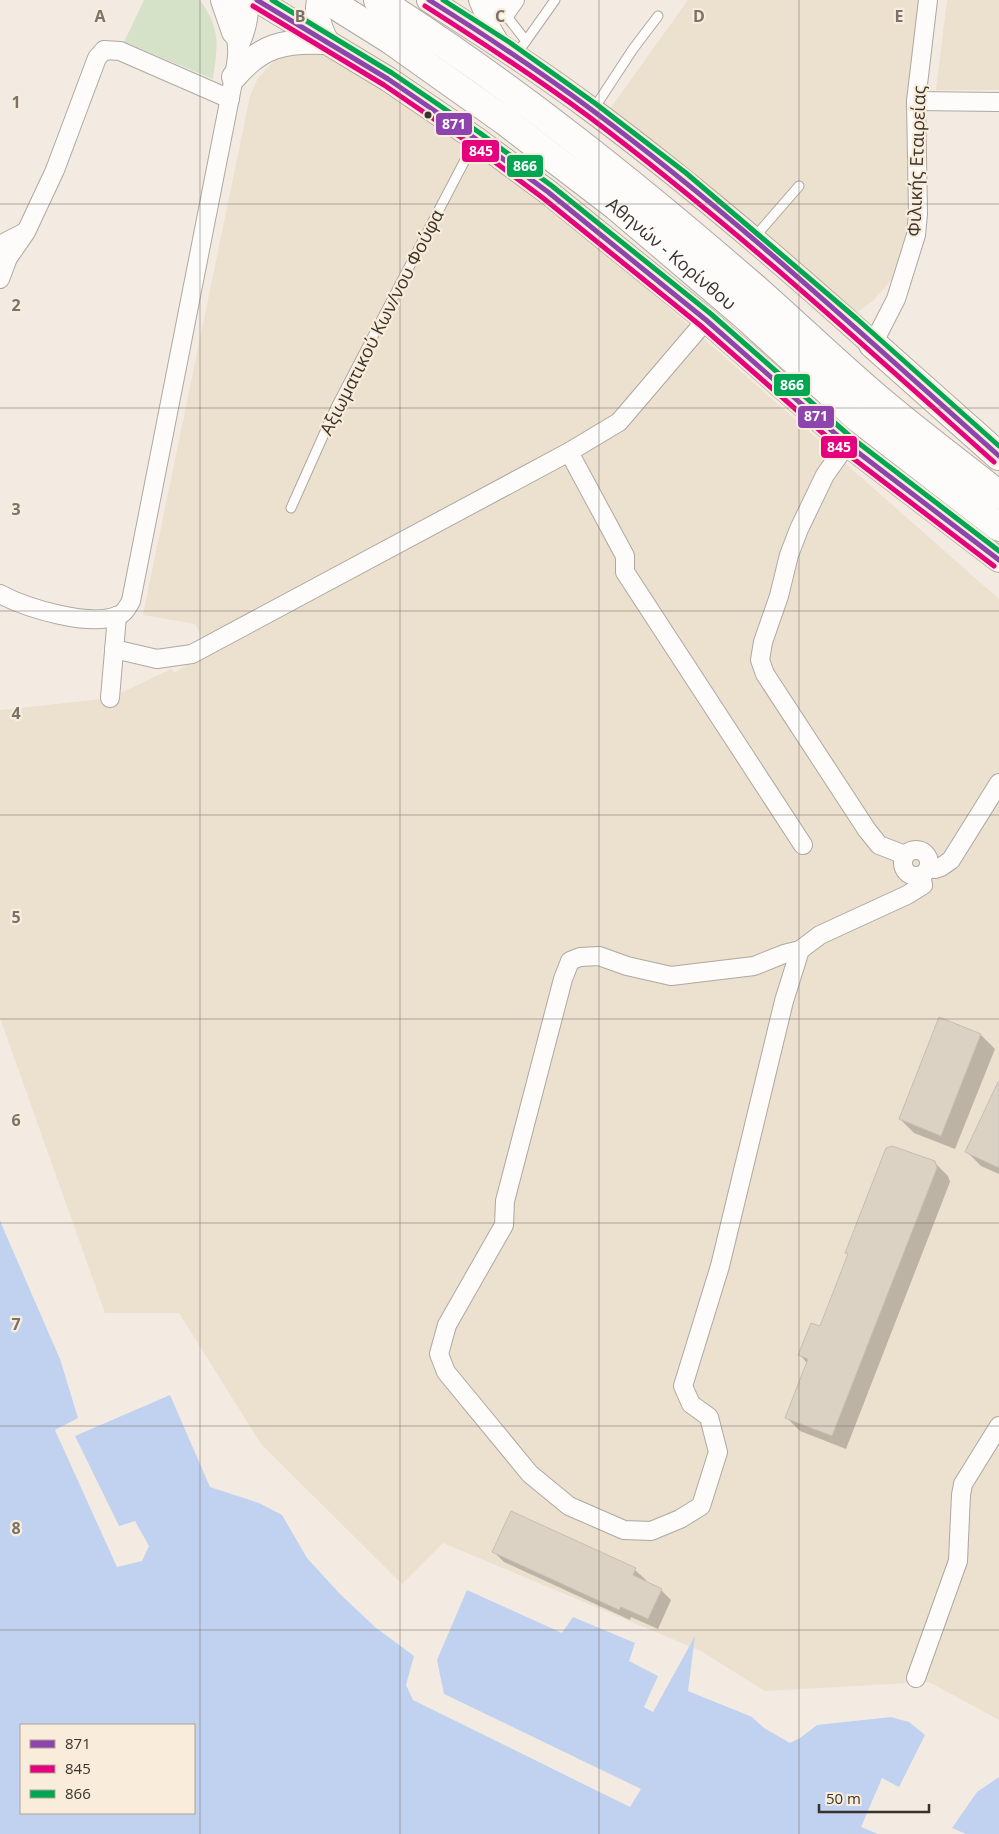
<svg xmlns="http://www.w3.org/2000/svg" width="999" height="1834" font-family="'Open Sans',sans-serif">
<rect width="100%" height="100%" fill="#f3ebe1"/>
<!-- built -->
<g fill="#ece0ce">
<polygon points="688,0 921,0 909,139 909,218 905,239 893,278 874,300 852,316 607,113"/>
<polygon points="947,0 999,0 999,90 936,90"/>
<polygon points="299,53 323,54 350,66 550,203 999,599 999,1720 929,1682 765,1691 701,1651 443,1543 402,1584 261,1444 179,1313 105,1313 0,1018 0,710 121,697 121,693 171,669 174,673 209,652 195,624 143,615 250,96 258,78 275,60"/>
</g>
<!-- green -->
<path fill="#d5e2c7" d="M144,0H200C221,31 218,43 213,79L124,42Z"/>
<!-- water -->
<g fill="#c1d2f1" fill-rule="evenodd">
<path d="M0,1221L60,1359L78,1418L55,1430L117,1567L142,1561L149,1546L135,1521L119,1526L75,1436L170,1395L210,1487L259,1503L282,1515L307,1558L340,1594L375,1627L414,1656L406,1685L413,1700L630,1807L641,1789L444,1694L437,1660L467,1590L562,1633L573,1617L635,1643L629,1661L658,1676L644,1707L653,1712L695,1636L688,1691L752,1717L764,1728L790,1743L800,1738L817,1725L891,1717L909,1722L925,1735L899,1787L882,1778L861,1827L878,1834H0ZM194,1725V1813H21V1725Z"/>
<polygon points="999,1777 999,1834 966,1834 952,1828 977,1792"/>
</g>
<!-- shadow -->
<g fill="#0003">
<polygon points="940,1019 981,1035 995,1049 955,1149 914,1133 900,1119"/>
<polygon points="999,1083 999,1174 981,1166 967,1152"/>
<polygon points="934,1162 948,1176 950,1182 846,1449 800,1431 786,1417 807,1363 800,1355 820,1328 849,1255 846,1253"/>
<polygon points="512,1513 635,1570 646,1580 645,1582 661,1590 671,1600 658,1629 631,1617 630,1620 504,1562 494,1552"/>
</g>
<!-- building -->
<g fill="#dcd2c4" stroke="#c5beb7">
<polygon points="939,1017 981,1034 941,1136 899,1119"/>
<polygon points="998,1082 999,1082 999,1168 965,1152"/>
<polygon points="892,1146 935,1161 937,1168 832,1436 785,1418 808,1359 798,1355 811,1323 820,1326 848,1254 845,1253 886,1148"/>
<polygon points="511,1511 636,1568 633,1575 662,1589 648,1619 621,1607 619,1610 492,1552"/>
</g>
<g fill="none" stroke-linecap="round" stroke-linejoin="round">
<!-- service casing -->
<g stroke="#aea8a1" stroke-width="11">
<g id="service">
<polyline points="505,14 526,41"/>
<polyline points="516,55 555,0"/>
<polyline points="593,110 633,49 658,16"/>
<polyline points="753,239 799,186"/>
<polyline points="291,508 336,407 476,139"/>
</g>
</g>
<!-- minor casing -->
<g stroke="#aea8a1" stroke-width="20">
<g id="minor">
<polyline points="478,0 485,17 501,44"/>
<polyline points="491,0 505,14 515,0"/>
<path d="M240,45C246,31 251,15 248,0"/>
<polyline points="916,101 999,102"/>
<polyline points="0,245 25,232"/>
<polyline points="0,279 8,258 26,232 55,170 97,58 104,50 120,51 230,99"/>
<polyline points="873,344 896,299 916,235 918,214 916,101 928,0"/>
<polyline points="847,444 825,475 799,529 789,555 779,596 763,642 760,660 765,674 867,830 879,845 905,855"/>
<polyline points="569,452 625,556 625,572 803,845"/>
<path d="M0,594C26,608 91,628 119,615C125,613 128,606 131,601L234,77C235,68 238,58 237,49C237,36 229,10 241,0"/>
<polyline points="114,649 157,659 192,654 569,452 619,422 706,320"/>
<polyline points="110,698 117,616"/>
<circle cx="916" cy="863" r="13"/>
<polyline points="930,865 935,869 941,867 951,860 999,783"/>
<polyline points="800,950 784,954 754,966 671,976 627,966 599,956 580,957 570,961 563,979 505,1201 504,1225 447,1325 439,1354 446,1372 530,1474 569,1506 624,1530 651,1531 680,1519 701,1506 718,1452 709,1417 691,1404 683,1386 720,1266 784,1001 800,950 820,935 907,895 923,885 921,876"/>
<polyline points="916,1678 958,1561 961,1495 963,1484 999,1426"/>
</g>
</g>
<!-- secondary casing -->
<g stroke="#aea8a1" stroke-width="26">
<g id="secondary">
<polyline points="223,0 234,32"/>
<polyline points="257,0 388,79 476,139 548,192 706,320 847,444 999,560"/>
<path d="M319,0C316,16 319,28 327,42"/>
<path d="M429,0C485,36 540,71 593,111C690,183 783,263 873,344"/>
<path d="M234,77C261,45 285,40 325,42"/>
</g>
</g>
<!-- trunk casing -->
<g stroke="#aea8a1" stroke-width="30">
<g id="trunk">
<path id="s1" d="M327,0L391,40L505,121L616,206L742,313L858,418L999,527"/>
<path d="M378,0C513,86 637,186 758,291C800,328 840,367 883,403C921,435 960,464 999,495"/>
<polyline points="873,344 999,456"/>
</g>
</g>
<!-- service -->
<use href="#service" stroke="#fdfcfa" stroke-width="9"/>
<!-- minor -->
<use href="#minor" stroke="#fdfcfa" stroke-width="18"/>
<!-- secondary -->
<use href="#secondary" stroke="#fdfcfa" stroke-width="24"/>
<!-- trunk -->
<use href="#trunk" stroke="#fdfcfa" stroke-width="28"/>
<!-- bus-1 casing -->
<g stroke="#faecda" stroke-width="9">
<g id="bus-1">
<polyline points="257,0 388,79 476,139 548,192 706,320 847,444 999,560"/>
<path d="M429,0C485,35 539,71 592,110C735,216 866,338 999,456"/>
</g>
</g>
<!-- bus-2 casing -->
<g stroke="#faecda" stroke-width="9">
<g id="bus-2">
<polyline points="253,6 384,85 472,145 543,198 701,326 842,450 994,566"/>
<path d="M425,6C480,41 535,77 588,116C730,223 862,344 994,462"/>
</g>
</g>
<!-- bus-3 casing -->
<g stroke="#faecda" stroke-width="9">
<g id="bus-3">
<polyline points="272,0 392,73 480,133 552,186 711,314 852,438 999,551"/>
<polyline points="443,0 509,42 596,104 686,173 857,319 999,446"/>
</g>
</g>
<!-- bus-1 -->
<use href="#bus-1" stroke="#8e44ad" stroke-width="5"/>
<!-- bus-2 -->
<use href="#bus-2" stroke="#e5007d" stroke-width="5"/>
<!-- bus-3 -->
<use href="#bus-3" stroke="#00a651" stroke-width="5"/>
</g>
<!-- grid -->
<path fill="none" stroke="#79736b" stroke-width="1" stroke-opacity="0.55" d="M200,0V1834M400,0V1834M599,0V1834M799,0V1834M0,204H999M0,408H999M0,611H999M0,815H999M0,1019H999M0,1223H999M0,1426H999M0,1630H999"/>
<!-- markers -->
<circle fill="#38332c" stroke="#faecda" stroke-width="2" cx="428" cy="115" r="4.5"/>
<g text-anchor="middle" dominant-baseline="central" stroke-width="4.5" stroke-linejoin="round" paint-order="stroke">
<!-- street labels -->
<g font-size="18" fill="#38332c" stroke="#faecda">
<text transform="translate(916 161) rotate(-88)">Φιλικής Εταιρείας</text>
<text stroke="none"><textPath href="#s1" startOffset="428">Αθηνών - Κορίνθου</textPath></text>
<text transform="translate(381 322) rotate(-63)">Αξιωματικού Κων/νου Φούφα</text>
</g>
</g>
<g font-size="16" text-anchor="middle" font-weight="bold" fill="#79736b" stroke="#faecda" stroke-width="4.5" stroke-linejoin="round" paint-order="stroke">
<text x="100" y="22">A</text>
<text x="300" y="22">B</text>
<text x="500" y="22">C</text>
<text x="699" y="22">D</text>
<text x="899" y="22">E</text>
<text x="16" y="108">1</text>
<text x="16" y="311">2</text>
<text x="16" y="515">3</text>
<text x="16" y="719">4</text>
<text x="16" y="923">5</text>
<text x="16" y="1126">6</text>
<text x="16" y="1330">7</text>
<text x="16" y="1534">8</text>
</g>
<g stroke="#faecda" stroke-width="2">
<rect x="435" y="112" width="38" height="24" rx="5" fill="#8e44ad"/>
<rect x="461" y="139" width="39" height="24" rx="5" fill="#e5007d"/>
<rect x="506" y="154" width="38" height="24" rx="5" fill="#00a651"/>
<rect x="773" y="373" width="38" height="24" rx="5" fill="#00a651"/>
<rect x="797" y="405" width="38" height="24" rx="5" fill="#8e44ad"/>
<rect x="820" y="435" width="38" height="24" rx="5" fill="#e5007d"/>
</g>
<g font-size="14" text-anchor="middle" font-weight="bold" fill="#fff">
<text x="454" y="129">871</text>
<text x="481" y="156">845</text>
<text x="525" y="171">866</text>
<text x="792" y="390">866</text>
<text x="816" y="421">871</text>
<text x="839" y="452">845</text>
</g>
<!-- legend -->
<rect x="20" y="1724" width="175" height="90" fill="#faecda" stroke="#aca294"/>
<rect x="30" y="1740" width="25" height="8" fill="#8e44ad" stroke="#aca294"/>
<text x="65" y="1749" font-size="15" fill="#38332c">871</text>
<rect x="30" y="1765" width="25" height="8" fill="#e5007d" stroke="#aca294"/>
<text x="65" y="1774" font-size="15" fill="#38332c">845</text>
<rect x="30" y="1790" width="25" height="8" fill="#00a651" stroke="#aca294"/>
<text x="65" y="1799" font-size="15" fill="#38332c">866</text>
<!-- scale -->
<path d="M819 1804v8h110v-8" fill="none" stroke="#38332c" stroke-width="2.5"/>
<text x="826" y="1804" font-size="15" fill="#38332c" stroke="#faecda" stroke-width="4" paint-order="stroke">50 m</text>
</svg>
